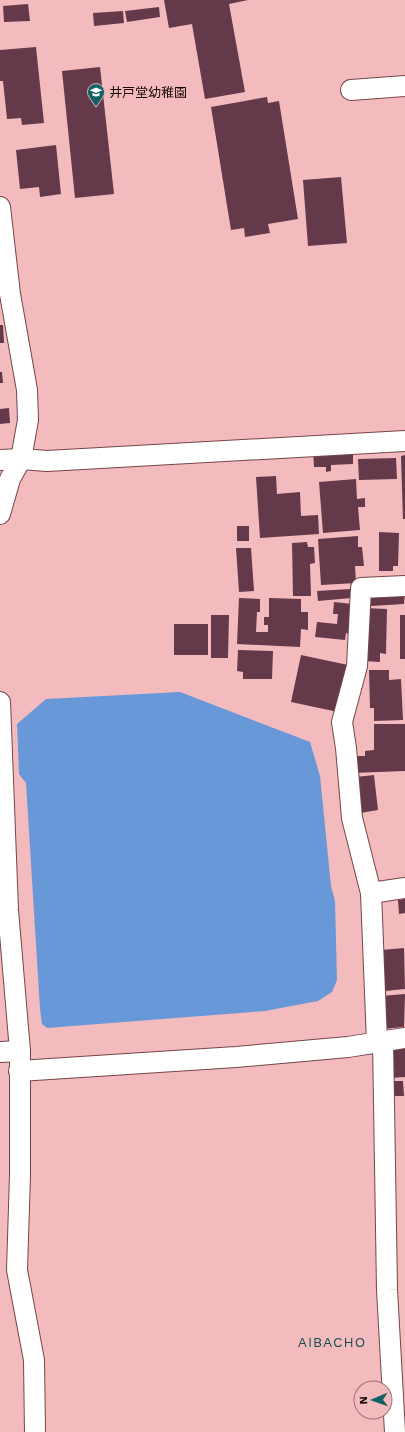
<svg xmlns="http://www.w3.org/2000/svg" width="405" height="1432" font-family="'Work Sans','Noto Sans JP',sans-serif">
<rect width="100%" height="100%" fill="#f4bbbe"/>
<!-- water -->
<polygon fill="#6898d8" points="180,692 310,742 320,776 331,886 335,901 337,980 332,992 318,1001 265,1011 47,1028 42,1024 40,1009 26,783 19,774 17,724 46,699"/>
<!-- building -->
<g fill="#64394a">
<polygon points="164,0 248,0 229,4 245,92 205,99 192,24 169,28"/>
<polygon points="28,4 30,21 4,22 3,6"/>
<polygon points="159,7 160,17 127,22 125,11"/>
<polygon points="123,11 124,23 94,26 93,13"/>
<polygon points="36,47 44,123 22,125 21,118 7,119 3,81 0,81 0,50"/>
<polygon points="100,67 114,194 75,198 62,71"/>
<polygon points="267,97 268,103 279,101 298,219 268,224 270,233 245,237 244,228 231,230 211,107"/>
<polygon points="56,145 61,194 40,197 39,187 20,189 16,150"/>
<polygon points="341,177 347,243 308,246 303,180"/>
<polygon points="0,325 3,325 4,343 0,343"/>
<polygon points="0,372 2,372 3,383 0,383"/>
<polygon points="9,408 10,423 0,424 0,409"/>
<polygon points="353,449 353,464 331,465 331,471 326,472 326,467 314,467 313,450"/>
<polygon points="405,455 405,519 403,519 401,456"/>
<polygon points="396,458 397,479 359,480 358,459"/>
<polygon points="276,476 277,494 300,492 301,516 318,515 319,534 260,538 256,477"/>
<polygon points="356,479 357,499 365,498 365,507 358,507 360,530 323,533 319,482"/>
<rect x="237" y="526" width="12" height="15"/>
<polygon points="379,532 399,533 398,566 393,566 393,571 379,571"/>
<polygon points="358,536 358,547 362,547 364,566 355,566 356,583 321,585 318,539"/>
<polygon points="307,542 308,547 314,547 315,563 310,564 311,596 293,596 292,543"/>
<polygon points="236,548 251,548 254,591 239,592"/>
<polygon points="350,589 351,598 318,601 317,591"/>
<polygon points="405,590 404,604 371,606 370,593"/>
<polygon points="239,598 260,599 260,612 257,612 256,632 268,632 268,625 264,625 264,617 269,617 269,598 301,599 301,612 308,612 308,630 301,629 300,647 237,644"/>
<polygon points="334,602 353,604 350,634 346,633 345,640 315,637 317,622 337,624 338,614 333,614"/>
<polygon points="365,608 387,609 386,654 380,653 380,662 363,661"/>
<polygon points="211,615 229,615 228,658 211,658"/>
<rect x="400" y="615" width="5" height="44"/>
<rect x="174" y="624" width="34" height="31"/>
<polygon points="238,650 273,651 272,679 243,679 243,672 237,671"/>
<polygon points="301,655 348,665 338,712 291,702"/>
<polygon points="369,670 389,670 389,680 401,679 403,720 374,721 374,708 370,708"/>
<polygon points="374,724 405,724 405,771 352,773 351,756 365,756 365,751 374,750"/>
<polygon points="374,775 378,810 360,813 356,777"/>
<polygon points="405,899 405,913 399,914 398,900"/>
<polygon points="404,948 405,989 385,991 381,950"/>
<polygon points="405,994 404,1027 383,1029 381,996"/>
<polygon points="405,1047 405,1077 389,1078 387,1048"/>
<polygon points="389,1081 403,1081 404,1096 389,1096"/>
</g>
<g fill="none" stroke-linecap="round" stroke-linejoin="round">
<!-- street casing -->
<g stroke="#754649" stroke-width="22">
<g id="street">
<polyline points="351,90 405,86"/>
<polyline points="0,207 10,294 27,390 28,420 21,459 10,479 0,514"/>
<polyline points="0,460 21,459 47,461 405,441"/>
<polyline points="0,702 8,910 20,1051 20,1175 17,1270 34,1360 35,1432"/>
<polyline points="371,893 405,888"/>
<polyline points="383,1041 387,1290 395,1432"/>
<polyline points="377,1042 371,893 352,818 346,748 342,722 357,666 361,588 405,586"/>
<polyline points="0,1052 20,1051"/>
<polyline points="19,1071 236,1057 348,1047 405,1038"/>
</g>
</g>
<!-- street -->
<use href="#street" stroke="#fff" stroke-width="20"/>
</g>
<!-- icons -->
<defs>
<g id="school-pin" transform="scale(0.9)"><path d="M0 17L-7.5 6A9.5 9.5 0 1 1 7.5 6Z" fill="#126263" stroke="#f4bbbe"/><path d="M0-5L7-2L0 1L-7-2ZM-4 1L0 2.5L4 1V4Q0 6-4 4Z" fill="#fff"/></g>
</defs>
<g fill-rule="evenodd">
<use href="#school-pin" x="96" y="92"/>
</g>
<g text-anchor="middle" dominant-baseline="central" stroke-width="4" stroke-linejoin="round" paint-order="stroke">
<!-- poi labels -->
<g font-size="13" fill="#170607" stroke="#f4bbbe" text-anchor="start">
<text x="109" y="92">井戸堂幼稚園</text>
</g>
<!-- neighbourhood labels -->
<g font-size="14" letter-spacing="1" fill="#135051" stroke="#f4bbbe">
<text x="332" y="1342">AIBACHO</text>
</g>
</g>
<!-- north arrow -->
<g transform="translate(373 1400) rotate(268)"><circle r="19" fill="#f4bbbe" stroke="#9c7375"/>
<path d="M0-3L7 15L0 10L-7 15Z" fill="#126263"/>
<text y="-6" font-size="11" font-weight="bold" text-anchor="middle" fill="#170607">N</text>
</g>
</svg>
